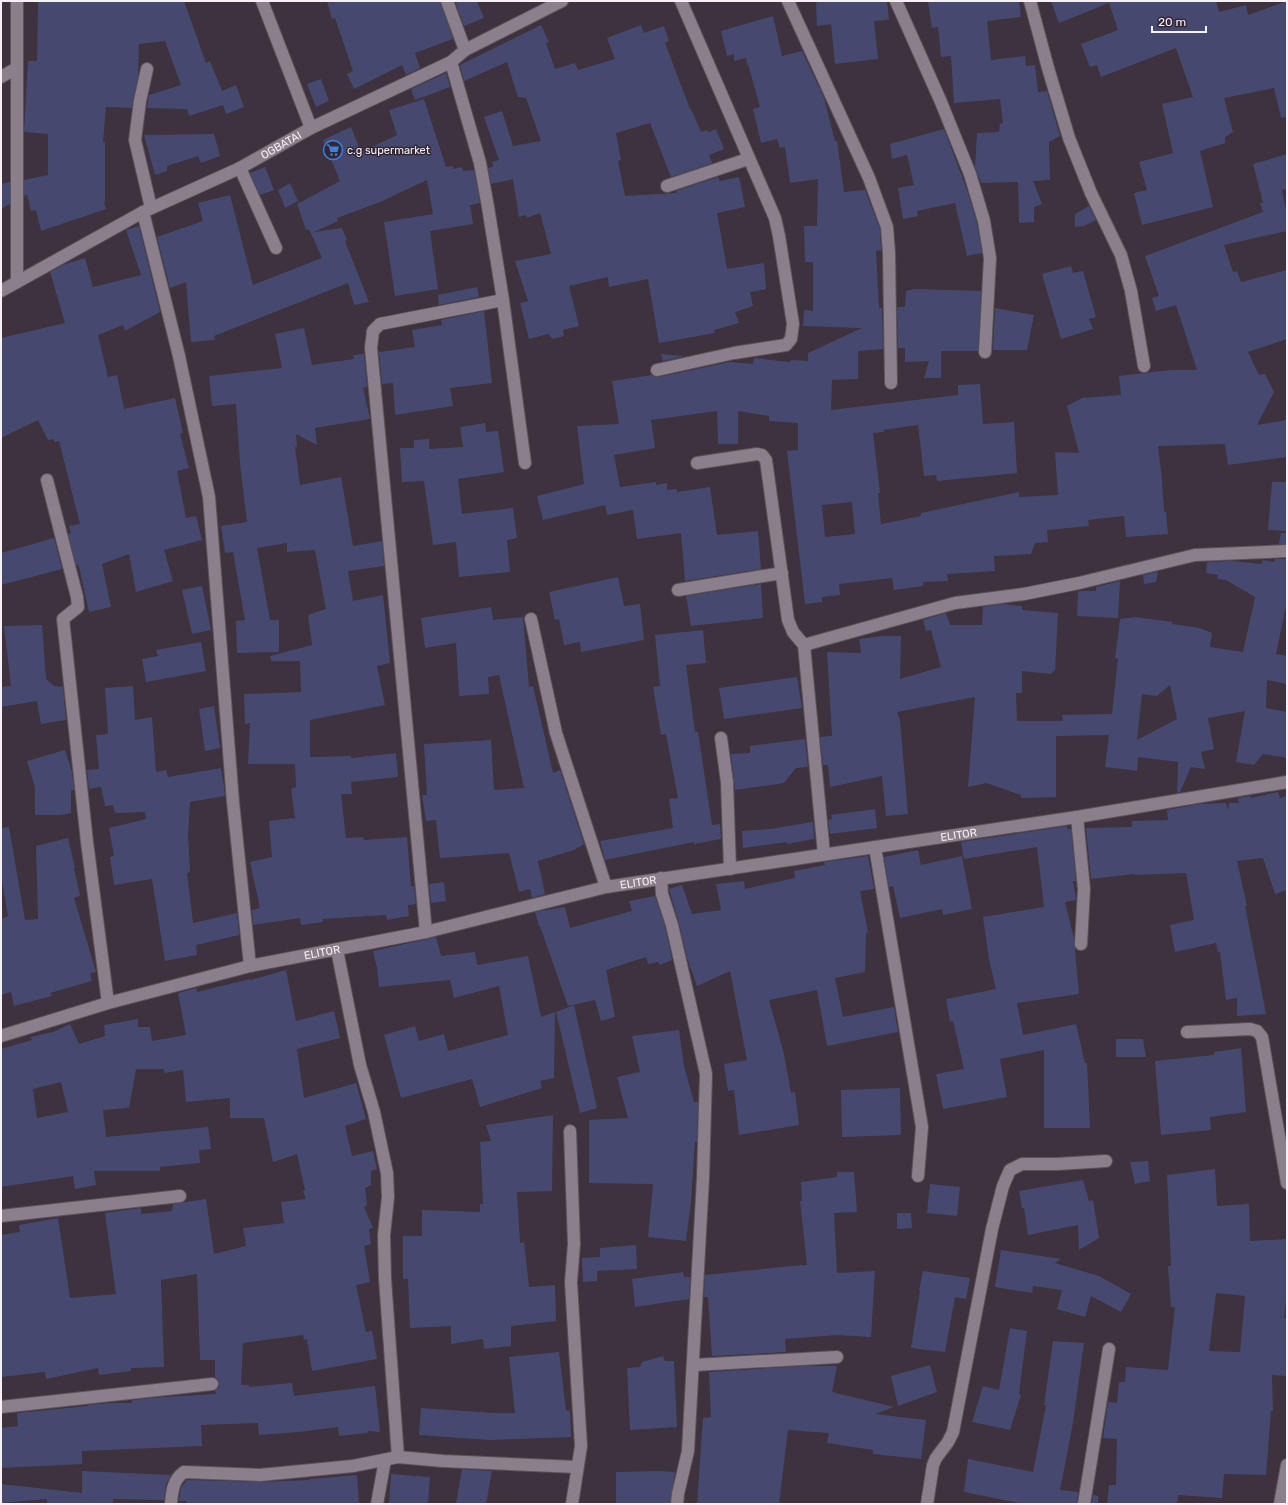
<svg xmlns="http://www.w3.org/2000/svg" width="1288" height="1505" font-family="Rubik,sans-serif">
<rect width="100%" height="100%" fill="#3d323d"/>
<!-- building -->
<g fill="#46496f" fill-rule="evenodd">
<polygon points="38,1 184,1 206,63 210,61 222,91 236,85 244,107 226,114 223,105 189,116 187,109 147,108 149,95 181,85 165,41 139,44 138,77 132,108 106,107 103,142 105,142 105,201 104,202 106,209 41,231 36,210 31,211 27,194 24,196 24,180 48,175 48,134 24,132 28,61 37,61"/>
<polygon points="327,1 440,1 453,39 415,53 420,68 406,75 402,65 354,89 347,74 353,71 335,18 332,19"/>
<polygon points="455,1 477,1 484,18 464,26"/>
<polygon points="816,1 887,1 889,20 874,21 878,59 835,64 831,24 817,26"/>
<polygon points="928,1 1019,1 1021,17 987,21 991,60 1025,56 1026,66 1035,65 1038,92 1047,91 1060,136 1049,142 1050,180 1033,181 1042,204 1034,207 1034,222 1019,223 1018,182 981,183 975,167 977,133 999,132 1000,124 1003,123 1000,99 954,103 951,56 941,57 938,27 932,28"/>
<polygon points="1051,1 1216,1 1219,12 1246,5 1248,15 1287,1 1287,117 1281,118 1274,88 1224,98 1233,132 1225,137 1225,143 1200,151 1213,207 1142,225 1134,193 1147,190 1139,162 1173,153 1162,104 1193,97 1176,48 1101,77 1097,65 1090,67 1081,44 1118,30 1109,3 1059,23"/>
<path d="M773,16L782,56L802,51L824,98L835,141H837L844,192L865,190L880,229L881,250L876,251L879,308H882L883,349L858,351V379L832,380L831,410L958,395V385L980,384L983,424L1014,422L1017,473L937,481L936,475L924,476L918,425L883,430L884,432L873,433L880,493H878L881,524L921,516V513L1019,492V497L1058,495L1055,452L1079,453L1067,406L1082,398L1121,395L1119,376L1171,370H1197L1176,305L1156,311L1152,298L1159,296L1145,256L1263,212L1260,203H1263L1253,164L1287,154V189L1282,190L1287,215V231L1224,245L1233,272L1237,271L1241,282L1287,270V339L1248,352L1259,375L1265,374L1274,392L1257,425L1287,420V457L1228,465L1225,444L1158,446L1162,480L1164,512H1166L1168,534L1126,537L1124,516L1088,520L1089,526L1047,530L1048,542L1035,543L1031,554L994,556L995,571L947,574L948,581L923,582V586L894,590L892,578L839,584L840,595L822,597V602L805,604L787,451L798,450V423L769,421V416L738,411V444H718L717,411L651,420L655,448L614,455L620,487L656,482V485L667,483V490L677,489V492L710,487L717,535L758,531L761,569L685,581L681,533L637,539L633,510L607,515L605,505L543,520L537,496L584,484L577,426L619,424L612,381L652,375L659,377L730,362L753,364L754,358L790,362L791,360L808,361V353L862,328L803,326L804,310L813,311V262H805L804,226H817L818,179L790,183L785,147L780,148L777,139L761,143L753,109L760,107L748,64L747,65L746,58L734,61V54L727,56L721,31ZM852,502L855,534L825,537L822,505Z"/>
<polygon points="541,25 549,42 546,43 555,69 575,63 578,70 615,59 607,38 641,25 644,33 664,26 669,41 665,43 690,109 691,109 701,132 707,130 708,132 716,129 724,149 709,155 712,163 671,177 650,123 616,133 621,160 618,161 625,196 677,193 676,191 718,177 720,181 739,177 745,207 717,213 727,269 764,263 766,289 750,292 753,306 735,312 739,323 714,330 715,333 659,343 648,279 609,287 608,277 569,286 579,326 563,330 564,336 553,339 548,334 529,339 520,303 528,301 515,261 551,254 540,213 527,218 526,215 519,217 513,179 491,184 488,168 493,167 492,162 499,160 484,117 502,111 513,146 541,141 526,98 518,97 507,62 464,81 460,65"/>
<polygon points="446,73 450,87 415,100 411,89"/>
<polygon points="321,79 329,101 316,107 307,84"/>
<polygon points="424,99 446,167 453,166 453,169 462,167 463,171 474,170 480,203 470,205 473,224 430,231 438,289 395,296 384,222 433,214 427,180 380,202 337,218 338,221 314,232 342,228 347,240 345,241 369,302 354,305 348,283 214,336 215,340 191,342 186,282 170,288 157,237 203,221 198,203 230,195 253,285 322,258 309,229 306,230 297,204 340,181 323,140 351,127 361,152 397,135 389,110"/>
<polygon points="944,129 968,193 977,223 982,253 967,256 955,203 917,211 918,216 903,219 898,188 914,185 907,155 892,159 890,144"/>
<polygon points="214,134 220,156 201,163 198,156 167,166 167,171 155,175 144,135"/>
<polygon points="265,167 274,190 260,195 250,173"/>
<polygon points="10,182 10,204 1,209 1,184"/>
<polygon points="290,183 298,201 285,208 278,190"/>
<polygon points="1089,206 1096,220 1084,226 1075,227 1075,214"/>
<polygon points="139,226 160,312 125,331 123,325 98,335 108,377 117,375 124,409 175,398 183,433 180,434 189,468 177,471 186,518 196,516 202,540 164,550 173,581 136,592 129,554 102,564 111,607 89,612 80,571 78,564 76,565 68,534 71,533 69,526 80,524 59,441 55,442 53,439 48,440 38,420 1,438 1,338 65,323 50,272 63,265 85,258 93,287 141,275 126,230"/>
<polygon points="1071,266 1073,273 1083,271 1096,317 1089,319 1093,329 1061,339 1042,274"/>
<polygon points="477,287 479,297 439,305 438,295"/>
<polygon points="915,289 981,291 978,351 941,351 941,378 924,378 929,361 905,362 905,348 898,348 897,307 905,307 906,291"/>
<polygon points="995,308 1034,315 1027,350 993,350"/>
<polygon points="484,311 492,383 450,388 453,406 395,415 393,383 382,384 379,352 415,347 412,330 442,325 441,320"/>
<polygon points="304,328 312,365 354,359 353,355 364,354 367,387 363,388 370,419 315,428 317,445 296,434 297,447 295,447 300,485 341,477 353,546 382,541 384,566 348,571 353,601 383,595 390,663 377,666 385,705 310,720 310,757 351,756 351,758 396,753 398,777 351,782 352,794 341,794 346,838 363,837 364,840 407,837 411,886 414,886 416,904 408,905 409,916 387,920 386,915 322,919 323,922 301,925 300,918 253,925 252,910 260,908 250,862 272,857 269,821 295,818 291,789 296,787 295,764 248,764 250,723 245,724 244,694 301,692 300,661 271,661 270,656 312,645 308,615 326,609 315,550 287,552 287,543 257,548 270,620 279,620 279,652 237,653 236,621 245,620 233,552 225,553 221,526 247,522 240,464 236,404 212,406 209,376 282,368 275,334"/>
<polygon points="661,354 684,356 663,361"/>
<polygon points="485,423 486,432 498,431 504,472 458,479 462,514 513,508 517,538 507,540 510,572 459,577 456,542 433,545 424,481 402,482 400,448 414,448 414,440 429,439 429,449 463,447 460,427"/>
<polygon points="1272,482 1287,482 1287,531 1268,530"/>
<polygon points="1281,533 1287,533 1287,544 1279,544"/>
<polygon points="54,538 62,569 1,585 1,553"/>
<path d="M1275,559H1287V601L1276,654L1287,656V684L1267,680L1266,708L1287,712V758L1263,754L1254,765L1236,762L1245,711L1208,718L1214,749L1201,752L1205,769L1191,767L1180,792L1177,793L1178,762L1138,757L1137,771L1105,767L1109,735L1056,736V797L1021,798V795L986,783L968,787L975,697L897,712L900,720L908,814L886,816L882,776L830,787L828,765H823L820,737L832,736L827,652L861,653L859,639L883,636H901L900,679L941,667L931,630L926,631L923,620L946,613L950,625H982L983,607L1002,604L1022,606V610L1058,613L1055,670L1051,674L1022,671V693H1016L1017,721H1063L1062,715L1112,714L1118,659L1115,658L1120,619L1135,617L1173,622L1172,624L1200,628L1212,633L1210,647L1243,652L1255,597L1226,580L1217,579L1218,575L1206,573L1207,562L1232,561L1262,564L1263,560L1274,562ZM1170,685L1177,719L1137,740L1142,694L1157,696Z"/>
<polygon points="1158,572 1156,582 1144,584 1143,575"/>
<polygon points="618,577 624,606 640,604 644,640 581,652 580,642 564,645 559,619 555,620 549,592"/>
<polygon points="1120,581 1118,618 1077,616 1078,591 1096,591 1096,587"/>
<polygon points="761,584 763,618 691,626 686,596"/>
<polygon points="202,586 211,630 192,634 182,590"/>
<polygon points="491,607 493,620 523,617 529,687 533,686 553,773 560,770 584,844 574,850 538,861 545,894 532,898 530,889 519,892 509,853 440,858 436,820 426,821 422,795 427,795 424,744 491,740 494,790 524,788 499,675 488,677 489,694 459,696 456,643 425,648 421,618"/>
<polygon points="42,625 46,679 54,686 63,687 66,720 41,724 37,701 1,707 1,687 11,686 4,626"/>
<polygon points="703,630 706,663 686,665 695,732 698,732 712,825 720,824 721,839 694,844 694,842 605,860 600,841 673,828 669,799 678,798 666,734 661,735 653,687 660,686 655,635"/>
<polygon points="201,642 206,671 146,682 142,659 158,656 156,650"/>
<polygon points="797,677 802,708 724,719 719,688"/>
<polygon points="133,686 135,720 152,717 156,772 166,770 168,777 221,768 224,786 225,796 190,802 188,835 190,872 187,873 193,923 237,913 239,935 196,945 197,955 165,961 152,879 114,885 110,857 114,856 109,828 146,819 145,812 115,813 113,805 105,806 101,787 89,789 87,770 99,769 96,735 108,734 105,688"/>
<polygon points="214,706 220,748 205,751 199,709"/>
<polygon points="805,739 808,767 796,768 784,783 735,790 731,754 750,753 750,746"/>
<polygon points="65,750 72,772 74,790 71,790 71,813 61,815 35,815 35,787 27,761"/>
<polygon points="1278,792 1280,798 1287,796 1287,890 1275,894 1263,858 1237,861 1247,906 1245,906 1266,1014 1237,1016 1237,998 1226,1000 1220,952 1218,952 1216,943 1175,952 1170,925 1194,920 1186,873 1135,875 1134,874 1091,879 1086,828 1132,827 1132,821 1168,820 1167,810 1200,804 1226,803 1228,811 1229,803 1239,803 1238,798 1251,796 1251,798"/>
<polygon points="875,809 877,828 830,834 828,820 832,819 831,815"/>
<polygon points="812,822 813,822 814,839 787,844 787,842 743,848 742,831 770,829"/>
<polygon points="1067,826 1067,829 1071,829 1076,881 1073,881 1076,900 1065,902 1074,939 1079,994 1017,1003 1023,1035 1076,1024 1085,1063 1087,1063 1090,1128 1044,1128 1044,1050 1000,1059 1007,1097 943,1109 936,1074 964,1069 953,1021 950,1022 946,999 996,989 989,959 983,917 1044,907 1037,847 964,859 961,842"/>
<polygon points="9,827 25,920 38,919 36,846 68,838 75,868 74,868 80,896 74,898 96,972 90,973 92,981 50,993 52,996 14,1006 11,992 1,995 1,919 8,916 1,875 1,828"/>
<polygon points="918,850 921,865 962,856 972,909 943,915 942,909 900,918 893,886 889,887 884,857"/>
<polygon points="868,856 874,889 860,891 868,932 866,933 865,972 835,978 843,1017 894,1007 898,1032 827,1046 817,990 769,1000 784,1054 791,1093 795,1092 799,1125 739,1135 734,1090 728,1091 724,1064 747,1060 730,971 697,986 687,958 679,923 669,889 682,885 692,914 721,910 716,884 744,881 745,889 795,878 794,871 825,865 824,862"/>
<polygon points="444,882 446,901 431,903 429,884"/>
<polygon points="655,896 665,927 672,960 660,965 658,962 648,964 646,957 606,970 615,1017 601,1021 595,1000 568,1006 540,926 539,926 535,912 565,907 570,928 632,911 629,901"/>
<polygon points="436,937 441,956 475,952 477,965 528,956 541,1017 555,1012 554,1078 540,1081 542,1088 480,1107 472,1079 401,1098 384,1035 415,1026 419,1041 444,1034 448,1051 508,1035 499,986 454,998 450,980 379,987 377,968 373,951"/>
<path d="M286,970L296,1021L334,1011L340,1038L297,1049L304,1098L356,1083L366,1119L345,1126L352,1156L373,1151L377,1169L371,1171V1185L365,1188L367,1205L364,1207L373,1228L369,1229L371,1244L364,1246L370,1282L356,1285L366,1332L372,1331L377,1359L312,1371L307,1339L304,1340L303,1335L243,1343L241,1385H249V1387L292,1383L294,1396L375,1386L380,1432L368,1431L367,1433L339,1436L338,1427L298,1432L259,1435L258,1423L201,1425L202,1446L82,1451V1464L1,1468V1428L18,1426L17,1413L88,1406V1405L110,1403H132V1400L164,1397L216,1394L215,1390L219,1387V1384L218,1380L215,1377V1360H200L197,1274L161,1280L164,1367L131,1368V1371L99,1375L98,1368L46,1379L45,1372L1,1377V1235L20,1232L19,1225L58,1218L70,1298L116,1294L105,1213L141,1208V1214L172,1211L173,1204L206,1199L214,1254L246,1246L243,1228L284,1223L281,1202L306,1199L303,1191L305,1190L297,1154L273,1162L264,1118H230V1098L186,1102L183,1070L164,1073V1069H136L129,1108L103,1110L106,1137L208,1127L211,1149L199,1150L200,1163L160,1167V1171H94L96,1185L75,1189L73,1176L1,1187V1049L32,1040L31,1037L53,1032L70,1024L79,1044L105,1036L104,1025L138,1019V1027H150L152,1041L186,1035L178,993L196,988L197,992L250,979V980ZM61,1082L68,1112L37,1118L33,1089Z"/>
<polygon points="574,1005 597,1108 580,1113 556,1012"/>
<polygon points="679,1030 684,1066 694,1102 698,1102 697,1142 695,1141 691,1202 686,1241 648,1237 653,1184 589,1183 589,1120 628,1118 617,1077 640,1072 632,1036"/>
<polygon points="1116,1039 1143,1039 1146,1057 1116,1057"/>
<polygon points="1241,1048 1246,1112 1210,1117 1211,1130 1161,1135 1155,1061 1214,1055 1214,1052"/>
<polygon points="900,1088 901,1135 842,1137 841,1090"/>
<polygon points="553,1115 552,1191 517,1192 520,1243 524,1242 529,1287 555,1285 556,1321 511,1326 511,1346 484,1349 483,1339 451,1344 451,1326 410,1328 408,1279 403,1279 403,1236 422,1236 422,1210 480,1212 480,1204 483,1204 480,1142 491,1141 486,1125"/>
<polygon points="1148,1161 1150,1181 1135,1184 1130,1162"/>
<path d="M1215,1169L1217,1206L1249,1204L1250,1241L1287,1239V1292L1284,1318H1287L1286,1376L1272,1375L1273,1411H1271L1266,1475L1224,1474L1222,1498L1178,1495L1177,1504H1107L1109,1485H1116L1117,1439L1103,1438L1108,1402L1117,1403L1119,1382H1125L1126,1367L1168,1370L1175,1307H1171L1168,1266H1171L1167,1175ZM1216,1293L1245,1296L1240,1352L1209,1351Z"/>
<polygon points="837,1172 854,1172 857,1212 834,1213 837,1273 875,1271 871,1337 837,1335 785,1339 786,1352 712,1356 708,1297 704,1297 705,1275 792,1266 807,1265 800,1201 802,1201 801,1182 837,1177"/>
<polygon points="1083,1180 1089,1201 1093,1200 1099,1238 1079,1250 1078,1225 1028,1235 1024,1208 1022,1208 1019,1191"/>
<polygon points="930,1184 960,1187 957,1216 927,1213"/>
<polygon points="897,1213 911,1213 912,1228 897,1229"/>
<polygon points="636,1245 637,1269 597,1271 597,1281 583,1282 582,1258 600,1257 600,1248"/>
<polygon points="1001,1250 1061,1259 1055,1263 1099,1276 1131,1294 1121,1312 1091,1296 1085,1317 1057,1309 1062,1290 1033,1286 1032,1293 995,1287"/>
<polygon points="923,1271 970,1278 966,1299 955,1297 945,1352 911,1348 920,1291 919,1291"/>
<polygon points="683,1272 684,1277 690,1277 689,1299 635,1307 632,1279"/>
<polygon points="1010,1328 1027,1331 1019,1394 1021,1395 1010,1430 972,1422 983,1386 999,1390"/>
<polygon points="1053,1341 1084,1343 1073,1423 1060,1490 1078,1492 1077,1504 1024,1504 964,1492 968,1459 1033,1472 1046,1405 1044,1405"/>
<polygon points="559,1352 566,1411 570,1410 571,1437 490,1440 419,1435 421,1408 494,1413 515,1413 509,1357"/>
<polygon points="663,1356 665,1361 674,1361 677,1427 630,1430 627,1368 640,1367 642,1362"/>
<polygon points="930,1365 937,1392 898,1406 891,1376"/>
<polygon points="803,1366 837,1366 832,1392 894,1407 875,1414 926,1420 921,1459 873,1454 873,1450 827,1443 829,1433 788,1430 779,1504 697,1504 703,1418 711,1417 709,1372"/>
<polygon points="462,1469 492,1471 486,1504 456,1504"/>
<polygon points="82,1471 171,1475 166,1484 164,1500 113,1499 113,1504 47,1504 47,1499 1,1503 1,1484 82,1493"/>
<polygon points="659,1471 675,1472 670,1504 616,1504 616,1472"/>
<polygon points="391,1474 430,1477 428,1504 389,1504"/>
<polygon points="357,1475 359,1504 186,1504 187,1501 179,1501 181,1488 187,1480 261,1482 310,1480 310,1479"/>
<polygon points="1093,1495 1098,1496 1098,1504 1092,1504"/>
</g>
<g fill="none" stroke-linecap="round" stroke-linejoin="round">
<!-- minor casing -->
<g stroke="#5b525b" stroke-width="14">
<g id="minor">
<polyline points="262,1 311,128"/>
<polyline points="447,1 465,50"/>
<polyline points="788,1 869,178 887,227 889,253 891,383"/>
<polyline points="896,1 941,102 970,174 984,221 990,258 985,352"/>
<polyline points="1030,1 1048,68 1069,138 1091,193 1121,255 1131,291 1144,366"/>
<polyline points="451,62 480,163 488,207 503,300 525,463"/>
<polyline points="147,69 140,101 135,140 151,208"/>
<polyline points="1,77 17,68"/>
<polyline points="240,168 276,248"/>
<polyline points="667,186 748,159"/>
<polyline points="143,212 179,356 209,497 233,802 250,966"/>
<polyline points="17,282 17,1"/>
<path id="s1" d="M1,291L143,212L240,168L311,128L451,62L465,50L562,1"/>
<polyline points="657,370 734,353 786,345 791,339 793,324 779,236 775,218 681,1"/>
<polyline points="697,463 757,454 762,455 766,460 788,620 793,632 804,645 824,854"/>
<polyline points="47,480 77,597 78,607 63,619 87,842 108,1003"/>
<polyline points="678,590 782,573"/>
<polyline points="531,619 556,733 606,887"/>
<polyline points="804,645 955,603 1024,594 1079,583 1195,555 1287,551"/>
<polyline points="721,738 727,782 730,869"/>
<polyline points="1077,817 1084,889 1081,944"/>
<polyline points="875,847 922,1127 918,1176"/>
<polyline points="661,878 662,894 672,925 706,1074 703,1178 688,1451 678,1494 677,1504"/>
<polyline points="426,932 371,348 373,331 380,324 503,300"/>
<polyline points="337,950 360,1065 374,1112 387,1173 388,1197 384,1235 385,1279 398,1457"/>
<polyline points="1187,1032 1250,1029 1257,1031 1262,1037 1287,1183"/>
<path id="s2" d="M1,1036L108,1003L250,966L426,932L606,887L1077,817L1287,782"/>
<polyline points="570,1131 574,1244 571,1282 572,1299 581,1446 572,1504"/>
<polyline points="1,1216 180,1196"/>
<polyline points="694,1365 837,1357"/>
<polyline points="1,1407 212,1384"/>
<path d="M171,1504C172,1491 173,1480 184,1472L260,1475L353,1466L398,1457L443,1461L577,1467"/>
<polyline points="377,1504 385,1460"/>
<polyline points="927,1504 933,1465 936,1458 948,1442 953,1432 992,1229 1003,1186 1010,1170 1022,1164 1057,1164 1106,1161"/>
<polyline points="1084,1504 1109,1349"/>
<polyline points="1280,1504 1287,1465"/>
</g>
</g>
<!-- minor -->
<use href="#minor" stroke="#8c7f8c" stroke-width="12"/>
</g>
<!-- icons -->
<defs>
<g id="supermarket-ring" transform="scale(1)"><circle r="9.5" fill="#322833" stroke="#3f7fe0" stroke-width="1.5"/><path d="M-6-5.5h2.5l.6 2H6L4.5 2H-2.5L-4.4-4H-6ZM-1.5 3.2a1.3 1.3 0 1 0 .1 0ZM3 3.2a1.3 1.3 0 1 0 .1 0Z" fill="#3f7fe0"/></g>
</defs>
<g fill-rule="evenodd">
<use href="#supermarket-ring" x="333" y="150"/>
</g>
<g text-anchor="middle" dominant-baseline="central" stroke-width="3" stroke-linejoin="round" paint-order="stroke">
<!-- street labels -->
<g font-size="11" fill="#f7f0f7" stroke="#322833">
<text stroke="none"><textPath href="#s1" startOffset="316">OGBATAI</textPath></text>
<text stroke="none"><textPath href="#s2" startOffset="980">ELITOR</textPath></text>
<text stroke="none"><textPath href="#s2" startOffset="656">ELITOR</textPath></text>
<text stroke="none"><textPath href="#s2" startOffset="332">ELITOR</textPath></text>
</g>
<!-- poi labels -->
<g font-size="11" fill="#f7f0f7" stroke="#322833" text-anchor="start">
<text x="347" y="150">c.g supermarket</text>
</g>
</g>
<!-- border -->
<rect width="1288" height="1505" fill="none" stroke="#f7f0f7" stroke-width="4"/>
<!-- scale -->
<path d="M1152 26v6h54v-6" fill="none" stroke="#f7f0f7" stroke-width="2"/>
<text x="1158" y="26" font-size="12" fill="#f7f0f7" stroke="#322833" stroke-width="3" paint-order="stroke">20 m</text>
</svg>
